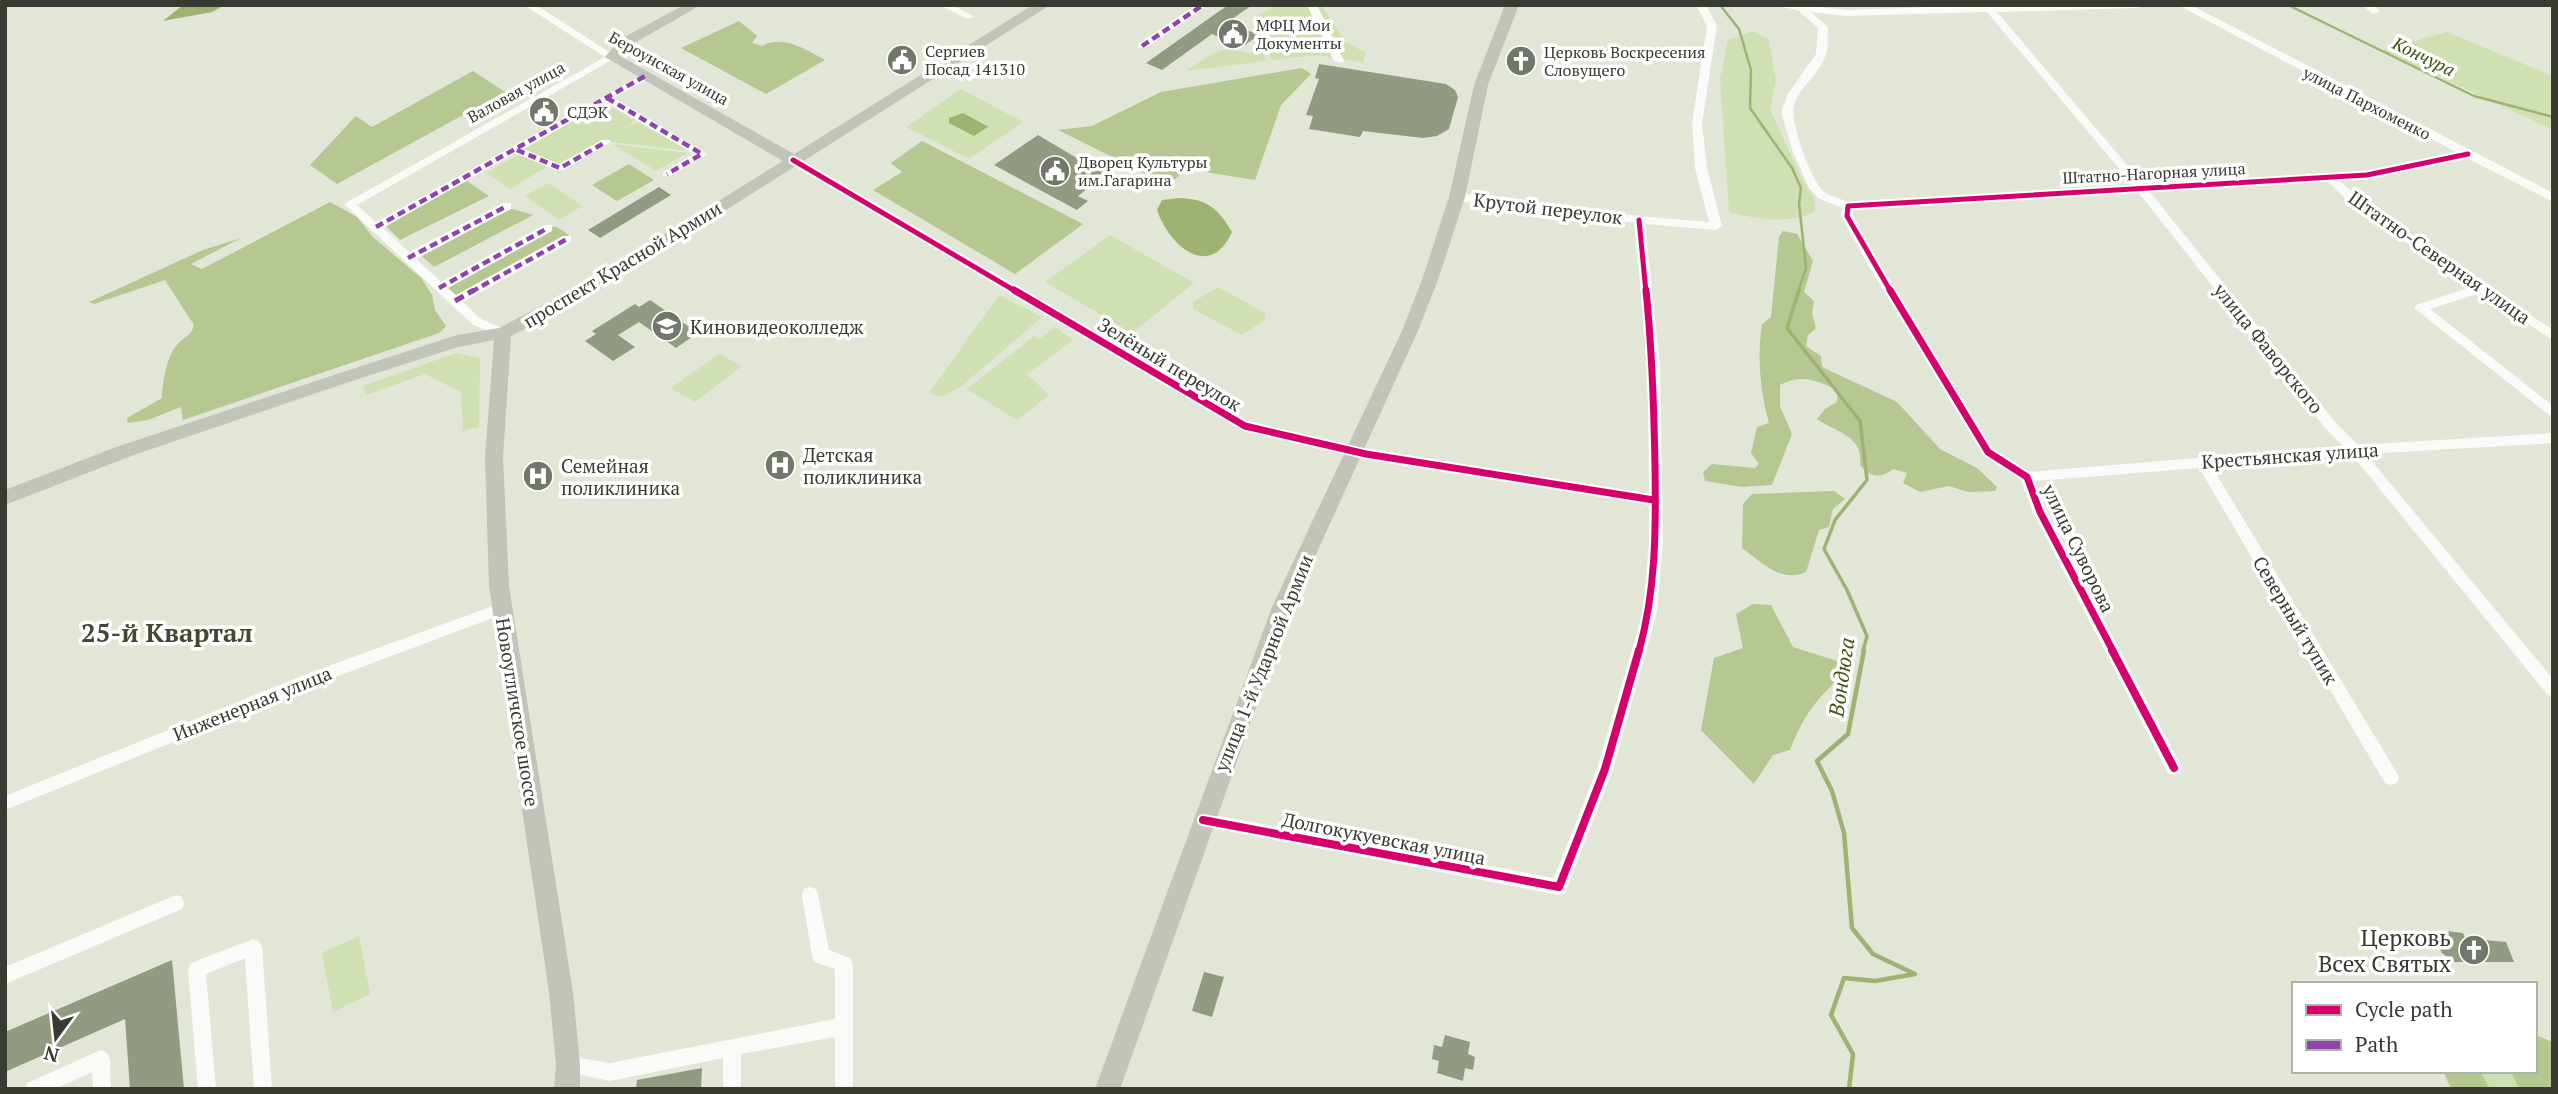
<svg xmlns="http://www.w3.org/2000/svg" width="2558" height="1094" font-family="'PT Serif',serif">
<rect width="100%" height="100%" fill="#e1e6d7"/>
<!-- green -->
<g fill="#d1e0b2">
<polygon points="1275,5 1321,5 1346,42 1366,53 1363,63 1317,55 1272,60 1266,47 1274,35 1259,27 1258,16"/>
<path d="M1754,31L1769,40L1776,80L1770,109L1802,179L1814,197L1815,211C1791,225 1755,219 1729,212L1720,78L1728,40Z"/>
<polygon points="2447,32 2553,76 2553,130 2382,50"/>
<path d="M1263,44L1265,61L1186,71C1211,55 1219,43 1249,54Z"/>
<polygon points="961,89 1023,122 969,159 906,127"/>
<polygon points="604,103 635,121 621,130 637,122 690,151 603,141 559,165 521,149"/>
<polygon points="613,144 687,153 656,171"/>
<polygon points="520,154 548,166 510,189 486,173"/>
<polygon points="549,183 582,206 559,220 525,196"/>
<polygon points="1110,235 1194,283 1132,333 1045,282"/>
<polygon points="1218,287 1265,313 1265,320 1242,335 1193,309 1193,302"/>
<polygon points="999,295 1042,317 963,385 942,397 929,393"/>
<polygon points="1055,327 1073,340 1027,374 1049,395 1017,420 967,389 1034,336 1039,339"/>
<polygon points="456,353 480,358 479,427 463,431 461,392 425,374 366,395 363,386"/>
<polygon points="720,353 741,367 695,402 671,388"/>
<polygon points="359,936 370,994 333,1012 322,953"/>
<polygon points="2451,1071 2535,1071 2553,1089 2459,1089"/>
</g>
<!-- forest -->
<g fill="#b7c791">
<path d="M739,21L757,36L752,43L762,46C782,34 807,50 825,60L766,94L681,48Z"/>
<polygon points="1302,68 1311,74 1281,105 1255,180 1187,169 1168,185 1058,130 1092,126 1161,92"/>
<polygon points="473,71 505,92 337,184 310,165 356,116 372,127"/>
<polygon points="922,141 1083,224 1015,274 873,190 902,172 891,163"/>
<polygon points="629,164 654,180 617,201 592,185"/>
<polygon points="467,181 489,196 400,240 385,225"/>
<path d="M330,202L357,217L373,237L421,278L432,295L435,310L446,326L439,333L183,420L181,407L148,420L128,423L127,418L162,398C162,384 167,355 177,345C184,336 190,338 194,325L165,280L94,304L89,302L203,250L241,238L191,264L202,269Z"/>
<polygon points="509,208 533,215 434,267 421,255"/>
<polygon points="555,226 569,235 458,297 447,288"/>
<path d="M1783,231L1797,234L1813,261L1804,292L1814,301L1812,313L1816,328L1808,335L1806,346L1821,356L1822,367L1897,402L1940,449L1977,468L1997,487L1995,491L1968,492L1949,486L1920,492L1903,483L1907,473L1893,469C1881,479 1870,478 1860,465C1864,436 1837,433 1817,419L1825,409L1837,402L1838,390C1818,381 1801,373 1780,385V406L1792,434L1772,485L1742,487L1705,481L1703,472L1712,464L1755,468L1759,464L1751,453L1757,427L1769,423C1760,390 1757,358 1762,324L1771,317L1779,236Z"/>
<path d="M1834,491L1845,499L1833,509L1829,527L1819,530L1806,572C1780,583 1763,563 1742,548L1743,504L1752,494Z"/>
<path d="M1753,604L1771,605L1793,647L1853,666C1821,694 1806,709 1790,750L1773,755L1754,784L1701,730L1714,658L1743,648L1736,614Z"/>
<polygon points="2535,1035 2553,1042 2553,1089 2519,1089 2511,1071 2535,1071"/>
<polygon points="2443,1071 2480,1071 2490,1089 2451,1089"/>
</g>
<!-- water -->
<g fill="#9fb272">
<polygon points="183,5 225,5 212,12 163,21"/>
<polygon points="963,113 987,126 988,127 974,136 949,123 949,118"/>
<path d="M1179,198C1207,199 1218,208 1232,232C1210,281 1169,246 1157,210L1162,200Z"/>
</g>
<g fill="none" stroke-linecap="round" stroke-linejoin="round">
<!-- stream-far2 -->
<g stroke="#9fb272" stroke-width="2.5">
<polyline points="1720,5 1739,29 1751,70 1750,108 1792,168 1801,188 1799,203 1806,268 1798,292"/>
<polyline points="2288,5 2474,96 2553,117"/>
</g>
<!-- stream-far1 -->
<polyline stroke="#9fb272" stroke-width="3.5" points="1799,290 1787,328 1860,421 1867,480 1835,520 1824,549 1847,590 1867,636 1863,651"/>
<!-- stream -->
<polyline stroke="#9fb272" stroke-width="4.5" points="1849,1089 1853,1054 1831,1015 1844,978 1875,981 1915,974 1873,954 1852,928 1844,833 1832,791 1817,761 1848,734 1864,650"/>
</g>
<!-- building -->
<g fill="#939a82">
<polygon points="1228,5 1252,5 1228,22 1259,35 1242,47 1212,34 1162,70 1146,63"/>
<polygon points="1319,64 1446,84 1455,90 1458,97 1449,129 1437,136 1423,138 1363,131 1360,137 1309,129 1313,116 1306,115 1319,79 1315,78"/>
<polygon points="1038,135 1092,167 1095,165 1120,178 1109,186 1097,181 1078,196 1088,201 1077,210 994,165"/>
<polygon points="659,187 671,195 600,238 588,230"/>
<polygon points="650,300 698,333 676,348 639,322 618,335 635,347 613,361 585,341 596,334 592,331 635,304 639,307"/>
<polygon points="2446,931 2463,933 2465,938 2506,942 2514,962 2454,962 2442,953 2436,942"/>
<polygon points="172,960 184,1089 130,1089 125,1019 5,1072 5,1032"/>
<polygon points="1204,972 1224,977 1212,1017 1192,1011"/>
<polygon points="1445,1035 1470,1042 1468,1054 1475,1057 1473,1070 1465,1068 1463,1081 1437,1073 1439,1061 1432,1059 1434,1045 1442,1047"/>
<polygon points="702,1068 701,1089 636,1089 637,1080"/>
</g>
<g fill="none" stroke-linecap="round" stroke-linejoin="round">
<!-- minor -->
<g fill="#fafbf9" fill-rule="evenodd">
<polygon points="524,5 536,5 617,57 357,205 376,222 647,72 651,73 651,77 614,98 707,154 671,176 663,176 663,172 694,154 606,102 524,149 559,164 602,140 610,140 611,142 564,170 556,170 515,153 383,228 409,252 503,203 511,203 511,209 416,259 441,282 544,225 552,225 552,231 448,288 456,295 563,236 571,236 571,242 463,302 481,319 507,330 509,333 507,336 503,337 473,325 344,204 605,57"/>
<polygon points="940,5 953,5 975,17 967,19"/>
<polygon points="1196,5 1208,5 1146,48 1138,48 1138,44"/>
<polygon points="1307,5 1317,5 1344,61 1343,63 1334,61"/>
<polygon points="1696,5 1706,5 1717,26 1702,123 1707,168 1722,226 1716,230 1645,224 1660,365 1663,542 1657,612 1613,769 1565,893 1559,895 1197,825 1195,820 1197,815 1203,813 1554,878 1597,769 1643,612 1649,542 1649,504 1366,459 1240,429 788,160 793,157 797,158 1249,422 1366,449 1649,494 1648,365 1634,223 1457,201 1451,197 1457,193 1639,216 1709,222 1695,168 1692,123 1707,26"/>
<path d="M1771,5H1804L1846,10L1981,5H2144L2139,8L1997,12L2144,185L2367,172L2458,153L2178,5H2191L2553,193V202L2467,158L2367,178L2339,180L2363,202L2483,283L2488,284L2490,288L2553,330V340L2480,293L2430,309L2553,406V418L2414,308L2416,305L2472,287L2355,208L2327,181L2150,192L2335,422L2358,445L2553,433V443L2366,454L2553,679V696L2548,695L2352,455L2212,467L2397,773L2399,778L2397,783L2391,785L2385,783L2199,468L2035,481L2047,512L2182,768L2180,773L2174,775L2168,773L2033,512L2021,480L1983,455L1870,268L1841,216L1842,208L1818,198L1809,188L1793,152L1782,115V109L1788,94L1816,54L1818,28L1798,10ZM1811,12L1846,16L1987,12L2133,185L1849,202C1841,199 1831,197 1824,192C1811,180 1789,121 1794,105C1800,86 1820,74 1826,54C1829,46 1827,36 1828,27ZM2138,192L2325,428L2343,446L2029,472L1993,449L1882,268L1853,216V209Z"/>
<polygon points="2363,5 2374,5 2380,12 2372,14"/>
<polygon points="501,603 506,605 508,609 506,613 314,685 5,810 5,796 304,675"/>
<polygon points="810,887 816,889 818,895 829,950 850,958 853,964 853,1089 835,1089 835,1037 741,1054 741,1089 723,1089 723,1058 610,1081 562,1071 559,1065 562,1059 568,1056 610,1063 835,1019 835,969 815,962 812,956 802,895 804,889"/>
<polygon points="176,895 182,897 184,903 182,909 5,984 5,967"/>
<polygon points="253,939 259,941 262,947 272,1089 254,1089 245,958 206,974 216,1089 198,1089 188,969 191,963"/>
<polygon points="101,1050 107,1053 110,1059 111,1089 93,1089 92,1072 55,1089 24,1089 27,1083"/>
</g>
<!-- major -->
<g fill="#c1c4b8" fill-rule="evenodd">
<polygon points="684,5 701,5 629,46 620,56 794,154 1033,5 1050,5 601,289 511,336 503,457 509,586 573,992 580,1065 580,1089 554,1089 556,1065 549,992 489,586 485,457 494,340 458,347 352,381 131,456 5,505 5,490 119,446 340,373 457,335 499,328 589,281 783,161 605,57 619,40"/>
<polygon points="1505,5 1519,5 1488,85 1465,197 1438,280 1417,333 1292,607 1120,1089 1095,1089 1272,607 1401,333 1422,280 1449,197 1474,85"/>
</g>
<!-- quiet-far1 -->
<g stroke="#8e44ad" stroke-width="4.5" stroke-dasharray="8 4.5" stroke-linecap="butt">
<polyline points="1142,46 1203,5"/>
<polyline points="607,98 702,154 667,174"/>
<polyline points="517,150 560,168 606,142"/>
<polyline points="376,227 647,75"/>
<polyline points="408,258 507,206"/>
<polyline points="439,288 548,228"/>
<polyline points="471,292 567,239"/>
</g>
<!-- quiet -->
<polyline stroke="#8e44ad" stroke-width="5" stroke-dasharray="10 5" stroke-linecap="butt" points="455,301 474,290"/>
<!-- cycleway-far2 casing -->
<g stroke="#fff" stroke-width="9">
<g id="cycleway-far2">
<polyline points="793,160 1017,292"/>
<polyline points="1639,220 1646,292"/>
<polyline points="1891,292 1847,216 1848,206 2367,175 2468,154"/>
</g>
</g>
<!-- cycleway-far1 casing -->
<g stroke="#fff" stroke-width="11">
<g id="cycleway-far1">
<polyline points="1014,290 1245,426 1366,454 1654,500"/>
<polyline points="1890,290 1988,452 2027,477 2040,512 2113,651"/>
<path d="M1639,651C1656,590 1656,529 1655,466C1654,407 1652,349 1646,290"/>
</g>
</g>
<!-- cycleway casing -->
<g stroke="#fff" stroke-width="12">
<g id="cycleway">
<polyline points="2112,650 2174,768"/>
<polyline points="1203,820 1559,887 1605,769 1639,650"/>
</g>
</g>
<!-- cycleway-far2 -->
<use href="#cycleway-far2" stroke="#d6006c" stroke-width="5"/>
<!-- cycleway-far1 -->
<use href="#cycleway-far1" stroke="#d6006c" stroke-width="7"/>
<!-- cycleway -->
<use href="#cycleway" stroke="#d6006c" stroke-width="8"/>
</g>
<!-- icons -->
<defs>
<g id="civic-disc" transform="scale(1.575)"><circle r="9.5" fill="#72776b" stroke="#fff"/><path d="M-.6-6.5H3V-4.5H.6V-3L4-1V1h2V6H-6V1h2V-1L-.6-3ZM-1.2 2.5V6h2.4V2.5Z" fill="#fff"/></g>
<g id="church-disc" transform="scale(1.575)"><circle r="9.5" fill="#72776b" stroke="#fff"/><path d="M-1.2-6h2.4v3.5h3.3v2.4h-3.3V6h-2.4V-.1h-3.3v-2.4h3.3Z" fill="#fff"/></g>
<g id="university-disc" transform="scale(1.575)"><circle r="9.5" fill="#72776b" stroke="#fff"/><path d="M0-5L7-2L0 1L-7-2ZM-4 1L0 2.5L4 1V4Q0 6-4 4Z" fill="#fff"/></g>
<g id="hospital-disc" transform="scale(1.575)"><circle r="9.5" fill="#72776b" stroke="#fff"/><path d="M-5-5h3v3.5h4V-5h3V5h-3V1.5h-4V5h-3Z" fill="#fff"/></g>
</defs>
<g fill-rule="evenodd">
<use href="#civic-disc" x="1233" y="34"/>
<use href="#civic-disc" x="902" y="60"/>
<use href="#church-disc" x="1521" y="61"/>
<use href="#civic-disc" x="544" y="112"/>
<use href="#civic-disc" x="1055" y="171"/>
<use href="#university-disc" x="667" y="326"/>
<use href="#hospital-disc" x="780" y="465"/>
<use href="#hospital-disc" x="538" y="476"/>
<use href="#church-disc" x="2474" y="950"/>
</g>
<g text-anchor="middle" dominant-baseline="central" stroke-width="7" stroke-linejoin="round" paint-order="stroke">
<!-- far-poi labels -->
<g font-size="16" fill="#373b31" stroke="#fff" text-anchor="start">
<text x="1256" y="25">МФЦ Мои<tspan x="1256" dy="18">Документы</tspan></text>
<text x="925" y="51">Сергиев<tspan x="925" dy="18">Посад 141310</tspan></text>
<text x="1544" y="52">Церковь Воскресения<tspan x="1544" dy="18">Словущего</tspan></text>
<text x="567" y="112">СДЭК</text>
<text x="1078" y="162">Дворец Культуры<tspan x="1078" dy="18">им.Гагарина</tspan></text>
</g>
<!-- far-street labels -->
<g font-size="16" fill="#373b31" stroke="#fff">
<text transform="translate(669 68) rotate(29)">Бероунская улица</text>
<text transform="translate(516 92) rotate(-29)">Валовая улица</text>
<text transform="translate(2367 103) rotate(27)">улица Пархоменко</text>
<text transform="translate(2154 173) rotate(-3)">Штатно-Нагорная улица</text>
</g>
<!-- far-water labels -->
<g font-size="18" font-style="italic" fill="#415214" stroke="#fff">
<text transform="translate(2424 56) rotate(26)">Кончура</text>
</g>
<!-- street labels -->
<g font-size="19" fill="#373b31" stroke="#fff">
<text transform="translate(1548 208) rotate(7)">Крутой переулок</text>
<text transform="translate(2440 257) rotate(35)">Штатно-Северная улица</text>
<text transform="translate(622 264) rotate(-31)">проспект Красной Армии</text>
<text transform="translate(2269 348) rotate(51)">улица Фаворского</text>
<text transform="translate(1170 364) rotate(31)">Зелёный переулок</text>
<text transform="translate(2290 455) rotate(-4)">Крестьянская улица</text>
<text transform="translate(2079 548) rotate(64)">улица Суворова</text>
<text transform="translate(2296 620) rotate(59)">Северный тупик</text>
<text transform="translate(1263 663) rotate(-68)">улица 1-й Ударной Армии</text>
<text transform="translate(252 703) rotate(-22)">Инженерная улица</text>
<text transform="translate(518 712) rotate(81)">Новоугличское шоссе</text>
<text transform="translate(1384 838) rotate(11)">Долгокукуевская улица</text>
</g>
<!-- poi labels -->
<g font-size="19" fill="#373b31" stroke="#fff" text-anchor="start">
<text x="690" y="326">Киновидеоколледж</text>
<text x="803" y="454">Детская<tspan x="803" dy="22">поликлиника</tspan></text>
<text x="561" y="465">Семейная<tspan x="561" dy="22">поликлиника</tspan></text>
</g>
<!-- water labels -->
<g font-size="21" font-style="italic" fill="#415214" stroke="#fff">
<text transform="translate(1841 677) rotate(-82)">Вондюга</text>
</g>
<!-- near-poi labels -->
<g font-size="23" fill="#373b31" stroke="#fff" text-anchor="end">
<text x="2451" y="937">Церковь<tspan x="2451" dy="26">Всех Святых</tspan></text>
</g>
<!-- district labels -->
<g font-size="26" font-weight="bold" fill="#424933" stroke="#fff">
<text x="167" y="632">25-й Квартал</text>
</g>
</g>
<!-- border -->
<rect width="2558" height="1094" fill="none" stroke="#373b31" stroke-width="14"/>
<!-- legend -->
<rect x="2292" y="982" width="245" height="91" fill="#ffffff" stroke="#afb1ad" stroke-width="2"/>
<rect x="2306" y="1005" width="35" height="10" fill="#d6006c" stroke="#afb1ad" stroke-width="2"/>
<text x="2355" y="1017" font-size="21" fill="#373b31">Cycle path</text>
<rect x="2306" y="1040" width="35" height="10" fill="#8e44ad" stroke="#afb1ad" stroke-width="2"/>
<text x="2355" y="1052" font-size="21" fill="#373b31">Path</text>
<!-- north arrow -->
<g transform="translate(56 1038) rotate(195)" stroke="#ffffff" stroke-width="5" paint-order="stroke">
<path d="M0-5L12 26L0 18L-12 26Z" fill="#373b31"/>
<text y="-10" font-size="19" font-weight="bold" text-anchor="middle" fill="#373b31">N</text>
</g>
</svg>
